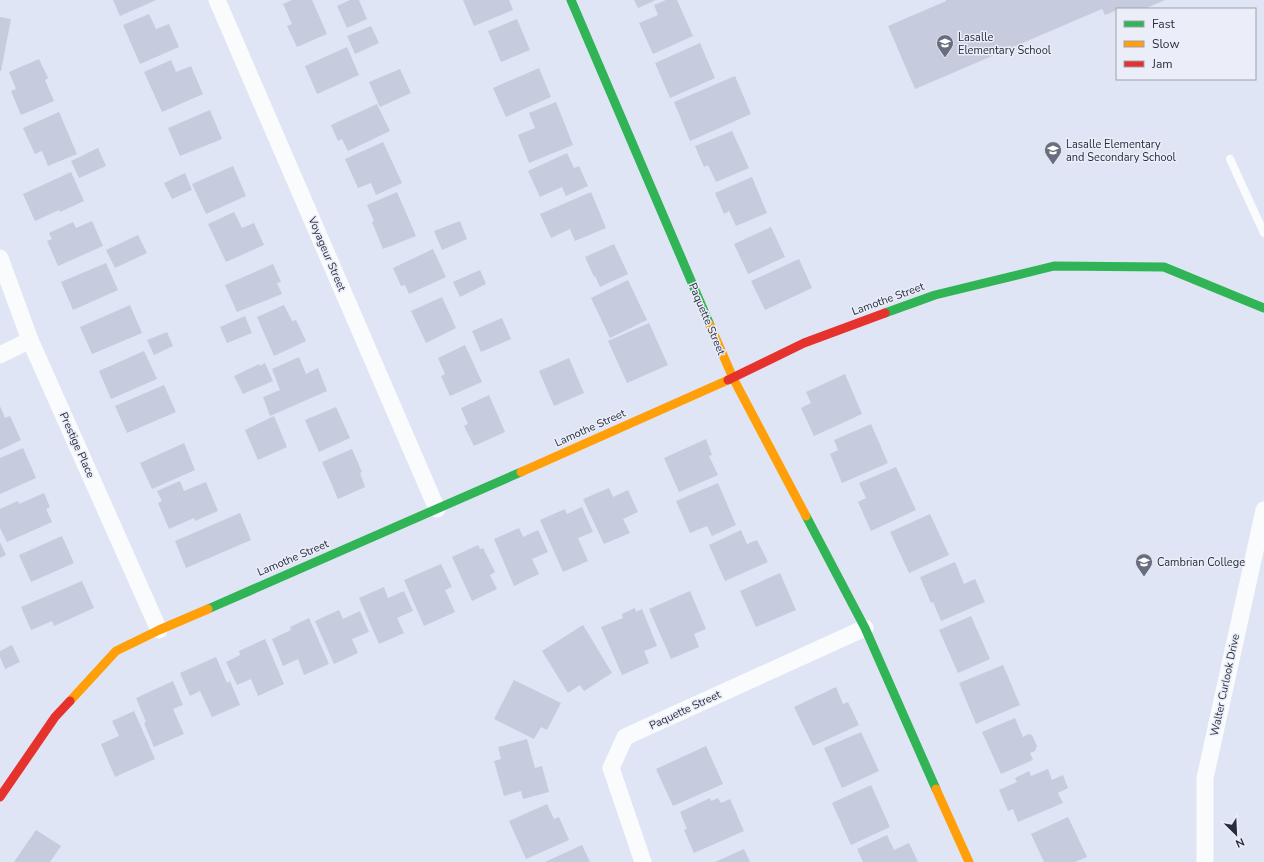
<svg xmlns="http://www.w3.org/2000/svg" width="1264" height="862" font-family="'Nunito Sans',sans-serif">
<rect width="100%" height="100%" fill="#dfe5f4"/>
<!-- building -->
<g fill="#c6ccdd">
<polygon points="113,0 156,0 120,16"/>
<polygon points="292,0 312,0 327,34 297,47 287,26 292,24 283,4"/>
<polygon points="350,0 359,0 367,19 347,28 337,6"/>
<polygon points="463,0 509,0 513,10 474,26"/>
<polygon points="634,0 656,0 638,8"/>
<polygon points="666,0 677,0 693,36 653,54 639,23 658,15 654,5"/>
<polygon points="946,0 1165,0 1144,9 1117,9 1117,10 1105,15 1102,9 915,89 888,26 946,1"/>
<polygon points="149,14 156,29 169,24 179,47 140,64 123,25"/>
<polygon points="0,17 11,19 1,71 0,71"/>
<polygon points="517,19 530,50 501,62 488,31"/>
<polygon points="371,26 379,43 355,54 347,36"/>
<polygon points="700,43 715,78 670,98 655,63"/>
<polygon points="347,47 359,75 317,94 305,66"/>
<polygon points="39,59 48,78 45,80 54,101 21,115 11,91 16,89 9,72"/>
<polygon points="171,60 176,72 191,66 203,94 162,112 144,72"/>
<polygon points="539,68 551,97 506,117 493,88"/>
<polygon points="400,69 411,93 380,107 369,82"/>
<polygon points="735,76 751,114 690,141 674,102"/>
<polygon points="556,102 573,145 529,163 518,135 535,128 529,113"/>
<polygon points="377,104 390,131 348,151 342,139 338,141 331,125"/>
<polygon points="210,110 222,139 180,156 168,128"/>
<polygon points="59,112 77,154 48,166 42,151 35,154 23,128"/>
<polygon points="732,131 749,168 716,182 708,165 704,167 695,146"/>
<polygon points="383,142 402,183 376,195 371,183 358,188 345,159"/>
<polygon points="98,148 106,166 79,178 71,161"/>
<polygon points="567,153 574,168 579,166 588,186 566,196 562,187 540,197 528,171"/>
<polygon points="233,166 246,196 206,214 192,184"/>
<polygon points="71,172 84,201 60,212 59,210 35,221 23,194"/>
<polygon points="185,173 192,190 172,199 164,183"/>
<polygon points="752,177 767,213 736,226 729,211 724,214 715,193"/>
<polygon points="397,192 416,236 383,249 372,222 374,221 367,205"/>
<polygon points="591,192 606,228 575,241 570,229 551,238 540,214"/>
<polygon points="234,212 242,228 254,223 264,245 226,262 208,224"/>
<polygon points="92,221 103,246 58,266 47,241 52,239 49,233 73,222 76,228"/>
<polygon points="460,221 467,239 442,250 434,231"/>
<polygon points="771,227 785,257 748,274 734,244"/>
<polygon points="138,235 147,253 115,268 106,250"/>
<polygon points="614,244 628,274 600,287 595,276 594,277 585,257"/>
<polygon points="433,249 446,277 409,294 405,285 401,286 393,268"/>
<polygon points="799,259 812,288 765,310 751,281"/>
<polygon points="106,263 118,290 73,310 61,282"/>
<polygon points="273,264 281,282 277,283 282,294 237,312 225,285"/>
<polygon points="480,270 486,284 460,297 453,282"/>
<polygon points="628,280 647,320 610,338 591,298"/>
<polygon points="442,297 456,328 426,343 411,311"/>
<polygon points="130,305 142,333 92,354 80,327"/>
<polygon points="284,305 292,321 296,320 306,341 274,356 257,317"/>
<polygon points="245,316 252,333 227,343 220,327"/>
<polygon points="502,318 511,339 481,352 472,331"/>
<polygon points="649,323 668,365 627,383 608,341"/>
<polygon points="167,332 173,346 154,355 147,340"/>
<polygon points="465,345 482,382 450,396 441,376 445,374 438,358"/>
<polygon points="144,351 157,379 111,399 99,371"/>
<polygon points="299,357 306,374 318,368 327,391 270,416 263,397 280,390 272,369"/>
<polygon points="569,358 584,393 554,406 539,371"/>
<polygon points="265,363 273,381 243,394 234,376 259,364 260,366"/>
<polygon points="845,374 862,414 814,436 801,408 811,403 806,392"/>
<polygon points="164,385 176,412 127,433 115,406"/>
<polygon points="489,395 505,432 474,446 464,426 468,424 461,408"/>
<polygon points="0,406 5,418 10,416 21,440 0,450"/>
<polygon points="336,407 350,438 319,452 305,420"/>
<polygon points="274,416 287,447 258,460 245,430"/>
<polygon points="871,424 888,463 842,483 830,454 838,450 834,440"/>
<polygon points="706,439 712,455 709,456 718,475 679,492 664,458"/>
<polygon points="184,443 195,470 152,489 140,463"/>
<polygon points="23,448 36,478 0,494 0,458"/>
<polygon points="352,449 362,472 360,473 365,487 338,499 322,462"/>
<polygon points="896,467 916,510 871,531 858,502 866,498 859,483"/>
<polygon points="180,481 184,491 206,482 218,511 195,521 194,518 169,529 158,503 162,501 157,491"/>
<polygon points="718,483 736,525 712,536 707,526 690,533 676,501"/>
<polygon points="609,488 613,497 628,490 638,512 623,519 630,533 604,544 583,499"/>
<polygon points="44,493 50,507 46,509 52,522 7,542 0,528 0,509 18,501 19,504"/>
<polygon points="582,507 593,532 578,538 588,561 563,572 540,520 565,509 567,514"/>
<polygon points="240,513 251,540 186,568 175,541"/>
<polygon points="930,514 949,555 909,573 890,532"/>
<polygon points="519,528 523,537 538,530 548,552 532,559 539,574 514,586 494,539"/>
<polygon points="741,530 747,544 757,540 768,562 725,581 709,545"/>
<polygon points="62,536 74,563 31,582 19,555"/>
<polygon points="0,542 6,555 0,558"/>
<polygon points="478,545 480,549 483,548 495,572 490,575 497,589 472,601 452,557"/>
<polygon points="955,562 964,584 975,579 985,602 941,621 933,602 931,603 920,577"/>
<polygon points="441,564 452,587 445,590 455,612 424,626 404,580"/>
<polygon points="780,573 796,610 756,627 740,591"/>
<polygon points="82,581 94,608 54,626 52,621 31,630 21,607"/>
<polygon points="384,587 388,598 404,591 413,611 397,618 404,633 379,644 359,598"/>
<polygon points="690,591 706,629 694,634 699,647 671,659 649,609"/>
<polygon points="635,608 636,612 642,609 657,646 644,651 649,663 622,675 601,627 623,618 622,614"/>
<polygon points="339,610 343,619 360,611 369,632 352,639 358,653 334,664 315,621"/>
<polygon points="971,616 990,659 958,673 939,630"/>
<polygon points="309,618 329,664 304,675 298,659 283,666 272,639 291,630 290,627"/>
<polygon points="583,625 612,673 584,691 580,685 568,693 542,651"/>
<polygon points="265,639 284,684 258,696 251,679 237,685 226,662 240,655 239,651"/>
<polygon points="12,645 20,662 5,669 0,657 0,651"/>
<polygon points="216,657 227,683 230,681 240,705 212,717 200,691 190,696 180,673"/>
<polygon points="1003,665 1020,705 976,724 959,683"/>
<polygon points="514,680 561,703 547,730 541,727 534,739 494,719"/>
<polygon points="173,681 183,705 173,709 184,734 154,747 144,723 146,722 136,698"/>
<polygon points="836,687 843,704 848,702 859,725 813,746 794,707"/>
<polygon points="134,711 155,759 115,777 101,744 119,736 112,721"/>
<polygon points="1015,718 1023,737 1028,734 1032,735 1037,746 1035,751 1030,753 1033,760 1001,774 982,732"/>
<polygon points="861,732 879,771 842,788 824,748"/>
<polygon points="527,739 535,768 542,766 549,792 523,799 521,791 504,796 494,761 501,759 498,747"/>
<polygon points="706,746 723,784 673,806 656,769"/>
<polygon points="1048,769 1052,780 1063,775 1068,788 1058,793 1063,803 1018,822 1013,809 1008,811 999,790 1017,782 1015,778 1029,771 1031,776"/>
<polygon points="871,785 890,827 851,845 832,803"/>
<polygon points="710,798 711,801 718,798 721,803 730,799 744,831 694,853 684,830 687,829 680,812"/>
<polygon points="547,804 554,819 559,817 569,840 526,859 509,821"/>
<polygon points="1068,817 1087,857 1075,862 1044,862 1031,834"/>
<polygon points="36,830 61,846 50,862 14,862"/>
<polygon points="887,835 894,850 909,843 918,862 863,862 857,849"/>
<polygon points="582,845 590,862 545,862"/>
<polygon points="744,849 750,862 715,862"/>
</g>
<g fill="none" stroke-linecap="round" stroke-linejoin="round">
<!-- lane -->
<polyline stroke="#fafbfd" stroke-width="8" points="1230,159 1264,233"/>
<!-- street -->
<g stroke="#fafbfd" stroke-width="17">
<polyline points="217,0 437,509"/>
<polyline points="0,258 30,340 159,630"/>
<polyline points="0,355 30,340"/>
<polyline points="643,862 611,768 625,737 865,628"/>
<polyline points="1205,862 1205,778 1264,510"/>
</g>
<!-- fast -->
<g stroke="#30b455" stroke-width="9">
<polyline points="571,0 710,325"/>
<polyline points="885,313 935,295 1054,266 1164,267 1264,308"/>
<polyline points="806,516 865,628 936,789"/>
<polyline points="208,609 521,472"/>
</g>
<!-- slow -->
<g stroke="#ff9f0a" stroke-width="9">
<polyline points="710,325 733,378 806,516"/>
<polyline points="521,472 728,380"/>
<polyline points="70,701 116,651 159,630 208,609"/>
<polyline points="936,789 969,862"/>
</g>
<!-- jam -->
<g stroke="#e5322d" stroke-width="9">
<polyline points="728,380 804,343 885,313"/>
<polyline points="0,797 55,717 70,701"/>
</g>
</g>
<!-- icons -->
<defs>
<g id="school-pin" transform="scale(0.9)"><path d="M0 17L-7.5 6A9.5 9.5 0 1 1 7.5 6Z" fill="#686e7e" stroke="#ebeef8"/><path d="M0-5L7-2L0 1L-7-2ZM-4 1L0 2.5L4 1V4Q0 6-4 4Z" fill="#fff"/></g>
<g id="university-pin" transform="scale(0.9)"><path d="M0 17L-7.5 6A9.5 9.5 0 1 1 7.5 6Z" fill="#686e7e" stroke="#ebeef8"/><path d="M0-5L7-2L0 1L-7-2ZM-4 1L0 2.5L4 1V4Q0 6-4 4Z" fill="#fff"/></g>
</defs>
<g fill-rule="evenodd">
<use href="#school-pin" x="945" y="43"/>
<use href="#school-pin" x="1053" y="150"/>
<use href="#university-pin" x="1144" y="562"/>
</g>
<g text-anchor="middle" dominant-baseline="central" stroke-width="3" stroke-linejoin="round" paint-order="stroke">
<!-- poi labels -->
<g font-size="11" fill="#282e3f" stroke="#ebeef8" text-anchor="start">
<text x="958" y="37">Lasalle<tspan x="958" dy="13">Elementary School</tspan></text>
<text x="1066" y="144">Lasalle Elementary<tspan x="1066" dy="13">and Secondary School</tspan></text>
<text x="1157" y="562">Cambrian College</text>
</g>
<!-- street labels -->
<g font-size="11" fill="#282e3f" stroke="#ebeef8">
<text transform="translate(327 254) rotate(67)">Voyageur Street</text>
<text transform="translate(888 299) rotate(-20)">Lamothe Street</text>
<text transform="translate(707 319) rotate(67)">Paquette Street</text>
<text transform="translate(590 428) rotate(-24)">Lamothe Street</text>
<text transform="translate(77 445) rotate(66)">Prestige Place</text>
<text transform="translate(293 558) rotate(-23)">Lamothe Street</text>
<text transform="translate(1225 685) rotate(-78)">Walter Curlook Drive</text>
<text transform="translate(685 710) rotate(-25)">Paquette Street</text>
</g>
</g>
<!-- legend -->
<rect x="1116" y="8" width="140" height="72" fill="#ebeef8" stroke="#9da1ae"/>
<rect x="1124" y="21" width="20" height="6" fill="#30b455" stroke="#9da1ae"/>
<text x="1152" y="28" font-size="12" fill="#282e3f">Fast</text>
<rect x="1124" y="41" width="20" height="6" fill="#ff9f0a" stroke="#9da1ae"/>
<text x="1152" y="48" font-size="12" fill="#282e3f">Slow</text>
<rect x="1124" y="61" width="20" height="6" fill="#e5322d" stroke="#9da1ae"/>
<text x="1152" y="68" font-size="12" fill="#282e3f">Jam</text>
<!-- north arrow -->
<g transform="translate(1236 834) rotate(156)" stroke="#ebeef8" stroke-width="3" paint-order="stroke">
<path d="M0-3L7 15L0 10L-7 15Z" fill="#282e3f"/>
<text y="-6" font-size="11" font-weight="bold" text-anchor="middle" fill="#282e3f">N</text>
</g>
</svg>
